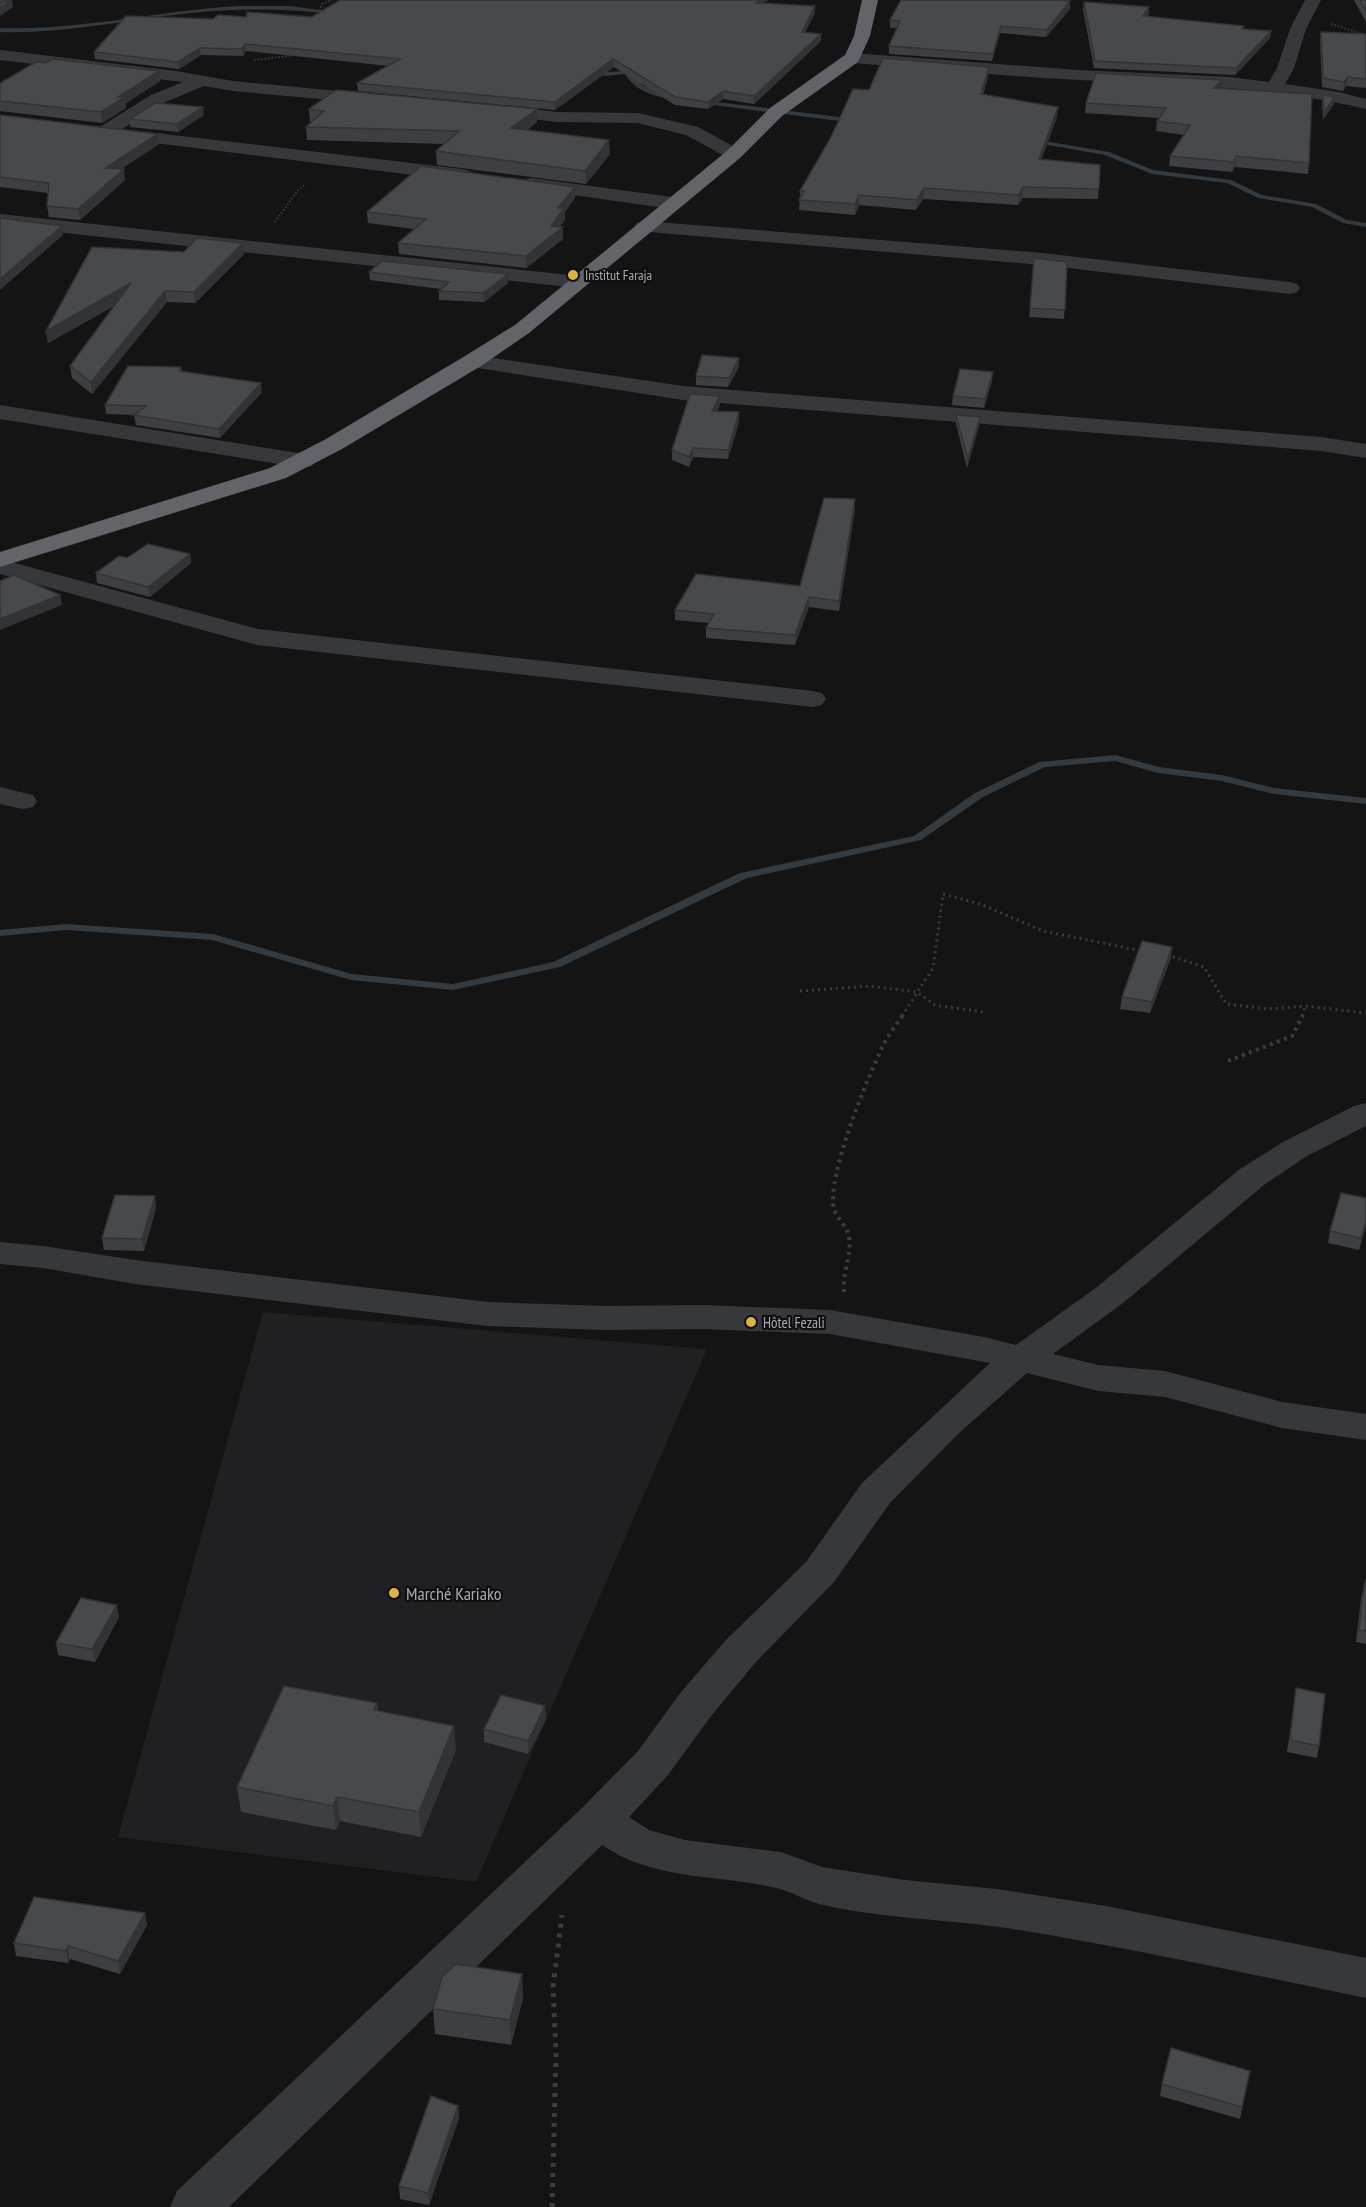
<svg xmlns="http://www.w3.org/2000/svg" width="1366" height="2207" font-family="'PT Sans Narrow',sans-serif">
<rect width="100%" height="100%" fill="#141415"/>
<!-- built -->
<polygon fill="#202022" points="263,1312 707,1349 476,1882 118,1837"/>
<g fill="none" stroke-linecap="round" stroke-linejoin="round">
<!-- stream -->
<g fill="#333a40" fill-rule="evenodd">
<path d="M240,6H290L342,13L339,15C281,7 223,8 165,16C110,23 56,34 0,32V28C80,31 160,10 240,6Z"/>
<path d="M588,68L606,72L629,71L643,86L677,98L674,100C654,96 636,92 625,74L606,76L586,71Z"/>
<polygon points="700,100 855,119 858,121 855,123 698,103 698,101"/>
<polygon points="1033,139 1109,152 1153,170 1231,180 1262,195 1316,204 1347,220 1366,223 1366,227 1343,223 1312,207 1258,198 1227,183 1152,174 1105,155 1031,142 1030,141"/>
<polygon points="1115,755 1159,767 1222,775 1274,788 1366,798 1366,804 1274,794 1222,781 1158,773 1115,761 1045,767 983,797 921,840 747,878 560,967 453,990 351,980 212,940 66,930 0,936 0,930 66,924 213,934 352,974 453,984 553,962 740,873 914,836 975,793 1039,762"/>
</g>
<!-- path-far3 -->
<g stroke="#3c3d41" stroke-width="2" stroke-dasharray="1.5 2" stroke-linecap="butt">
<polyline points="324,12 320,10 322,4 332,0"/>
<polyline points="1331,24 1366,35"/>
<polyline points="254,60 297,55"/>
<polyline points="275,222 298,190 306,184"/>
</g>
<!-- path-far2 -->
<g stroke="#3c3d41" stroke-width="3" stroke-dasharray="2 4" stroke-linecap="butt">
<polyline points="1167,955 1204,967 1226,1004 1268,1009 1305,1006 1366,1013"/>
<polyline points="800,991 870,986 917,992 935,1005 983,1012"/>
<polyline points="902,1016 933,968 943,894 980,904 1043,931 1142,951"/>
<polyline points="1302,1016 1305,1006"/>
</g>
<!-- path-far1 -->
<g stroke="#3c3d41" stroke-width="4" stroke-dasharray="3 4.5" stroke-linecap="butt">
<polyline points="1228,1061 1292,1036 1303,1015"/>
<path d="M844,1292C842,1273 852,1256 849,1237C848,1227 837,1219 834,1209C826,1178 868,1076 883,1046C888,1035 896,1025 903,1015"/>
</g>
<!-- path -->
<polyline stroke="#3c3d41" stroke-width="5" stroke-dasharray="4 6" stroke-linecap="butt" points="552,2207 556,2054 553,1987 562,1915"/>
<!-- minor -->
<g fill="#37383c" fill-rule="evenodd">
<polygon points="0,0 10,0 6,6 0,8"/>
<path d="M1305,0H1321L1306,29L1294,68L1285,84L1339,92L1366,99V109C1272,86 1176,85 1080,80C1004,76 928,69 852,63L844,58L852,53L1078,70L1230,77L1269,82L1277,68L1290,29Z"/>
<polygon points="0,50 176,71 233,81 380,95 383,99 380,103 374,104 233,91 204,86 163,103 122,129 462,169 469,171 471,175 469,179 462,181 98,136 95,132 98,128 151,95 183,82 0,60"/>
<polygon points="491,104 557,112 638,113 698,127 740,150 743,154 740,158 728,158 686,135 638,123 557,122 485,113 482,109 485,105"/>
<polygon points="531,178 672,197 679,199 682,203 679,207 672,209 524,188 522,184 524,180"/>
<polygon points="0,214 579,276 586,278 589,282 586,286 579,288 0,226"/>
<polygon points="644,221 1043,253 1290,282 1297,284 1300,288 1297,292 1290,294 1043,265 637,231 634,227 637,223"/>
<polygon points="473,355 683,386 1321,437 1366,444 1366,458 1321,451 683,400 465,366 462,361 465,356"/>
<polygon points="0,405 304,454 312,456 316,461 312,466 304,468 0,419"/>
<polygon points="0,559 258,629 813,691 822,693 826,699 822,705 813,707 257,645 0,574"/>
<polygon points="0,787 33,795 37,801 33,807 23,809 0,804"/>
<path d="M1366,1103V1126L1307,1156L1264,1185L1123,1303L1053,1354L1098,1365L1165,1371L1282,1402L1366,1414V1440L1282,1428L1165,1397L1098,1391L1027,1373L959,1433L890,1503L834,1582L755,1663L711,1716L668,1775L629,1817L649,1830L685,1840L781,1852L822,1867L905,1880L997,1889L1106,1906L1366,1958V1998C1249,1974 1131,1948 1013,1929C949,1919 882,1919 819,1904C804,1900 791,1891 776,1888C717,1874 654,1881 602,1845L229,2207H170L177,2191L583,1807L638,1751L681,1692L725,1641L806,1562L862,1483L990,1363L830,1334L703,1329L604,1330L488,1326L135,1284L43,1268L0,1264V1242L43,1246L135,1260L488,1302L604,1306L703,1305L830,1310L984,1337L1016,1345L1097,1287L1240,1169L1283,1142L1354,1106Z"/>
</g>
<!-- highway -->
<polygon fill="#62646a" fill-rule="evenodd" points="862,0 878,0 870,36 858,62 782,116 740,158 529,333 481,366 342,449 286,478 0,567 0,552 270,468 326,439 465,356 515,325 728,150 770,108 845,55 854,36"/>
</g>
<!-- wall -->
<g fill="#3e3f42">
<polygon points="340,0 768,0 764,3 815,6 815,13 805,32 821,34 821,41 754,104 723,99 708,109 675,105 614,67 555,110 358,91 357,83 389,66 246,51 243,56 201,55 179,69 95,59 94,52 213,19 246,17 312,17"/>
<polygon points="901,0 1058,0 1070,9 1046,37 1000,33 992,61 889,54 889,46 897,28 890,28 890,20"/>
<polygon points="1354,0 1366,0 1366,22"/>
<polygon points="1084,2 1149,15 1147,16 1244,29 1271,31 1270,38 1235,75 1094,68 1083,10"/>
<polygon points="1321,32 1366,34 1366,88 1346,86 1343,91 1322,87 1320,40"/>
<polygon points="159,71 160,81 126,103 126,108 102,123 0,111 0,83"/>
<polygon points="988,76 983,95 1057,117 1041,159 1100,165 1098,199 1023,198 1018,205 923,199 916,210 859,205 855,215 799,210 800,191 869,90"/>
<polygon points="1222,80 1221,89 1309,163 1308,174 1235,167 1232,172 1169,166 1170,156 1184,135 1156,131 1157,121 1159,118 1085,113 1086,103"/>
<polygon points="1323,95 1334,104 1323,120 1322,102"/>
<polygon points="309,109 537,122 527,130 610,154 586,184 437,165 436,151 444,144 307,140 306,127 312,122 310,122"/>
<polygon points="0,115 158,134 159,144 121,169 125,180 80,220 49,217 47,206 48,193 0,187"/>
<polygon points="204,115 178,132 130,127 130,119"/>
<polygon points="575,198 565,212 565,220 559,227 563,239 526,268 399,254 398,243 414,229 368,223 367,212"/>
<polygon points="244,254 195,303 167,302 92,394 72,378 70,366 116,305 48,343 46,331"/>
<polygon points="1067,262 1064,319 1029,317 1030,308"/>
<polygon points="369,272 508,274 508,283 484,302 439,300 439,291 441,289 370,280"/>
<polygon points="739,358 739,367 728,387 696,385 696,376"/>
<polygon points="181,367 182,371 262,392 220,438 136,425 134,415 135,415 106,414 105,405"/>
<polygon points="992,381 984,408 952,405 953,396"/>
<polygon points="720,405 717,411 739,422 728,459 693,457 689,467 672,460 672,450"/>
<polygon points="956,415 979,426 967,468 956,424"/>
<polygon points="855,509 839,611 809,607 795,645 706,638 706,628 709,623 675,620 675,610 800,586"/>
<polygon points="190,554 191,563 150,597 97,583 96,573 127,558"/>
<polygon points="1171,958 1150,1013 1120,1009 1122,997"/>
<polygon points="1366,1198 1366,1225 1359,1250 1328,1243 1330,1231"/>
<polygon points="156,1208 144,1251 104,1250 102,1238"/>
<polygon points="1366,1579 1366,1644 1356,1642 1361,1599"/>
<polygon points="119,1617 95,1662 58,1655 56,1643"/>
<polygon points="1296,1688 1319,1746 1317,1758 1287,1752"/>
<polygon points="377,1703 378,1711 456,1750 421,1837 340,1821 336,1830 241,1812 237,1787"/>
<polygon points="546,1719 528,1754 484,1742 484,1729"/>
<polygon points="147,1925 120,1974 70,1959 68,1963 16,1956 14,1943"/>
<polygon points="523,1998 511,2045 435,2034 433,2009"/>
<polygon points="1250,2071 1240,2119 1160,2096 1162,2084"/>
<polygon points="458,2106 459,2118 429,2205 400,2199 399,2186"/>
</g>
<!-- shaded-wall -->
<g fill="#323336">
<polygon points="12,0 13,7 0,16 0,8"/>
<polygon points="759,0 768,0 756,10 756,3"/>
<polygon points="1070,1 1070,9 1046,37 1047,30"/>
<polygon points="815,6 815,13 802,39 802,32"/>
<polygon points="1149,7 1149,15 1143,23 1143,16"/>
<polygon points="1001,26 1000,33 992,61 993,54"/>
<polygon points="1271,31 1270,38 1235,75 1236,68"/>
<polygon points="821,34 821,41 754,104 754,96"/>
<polygon points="245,44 246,51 243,56 242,49"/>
<polygon points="200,48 201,55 179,69 178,62"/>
<polygon points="613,59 614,67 555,110 555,102"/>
<polygon points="989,67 988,76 981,104 981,94"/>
<polygon points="159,71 160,81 126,103 126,108 102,123 101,112 118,97"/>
<polygon points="1348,77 1346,86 1343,91 1344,82"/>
<polygon points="1222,80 1221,90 1214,88"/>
<polygon points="723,91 723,99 708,109 708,102"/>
<polygon points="1335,97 1334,104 1323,120 1324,112"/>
<polygon points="203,107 204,115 178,132 177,124"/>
<polygon points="1058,107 1057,117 1038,169 1039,159"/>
<polygon points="537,109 537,122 511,141 511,128"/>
<polygon points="158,134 159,144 106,178 105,168"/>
<polygon points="609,140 610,154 586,184 585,171"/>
<polygon points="1236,156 1235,167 1232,172 1234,162"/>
<polygon points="124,169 125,180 80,220 78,209"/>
<polygon points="575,187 575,198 565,212 565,220 552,236 563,227 563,239 526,268 526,256 551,226 558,208"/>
<polygon points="1023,187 1023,198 1018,205 1019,195"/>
<polygon points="924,188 923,199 916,210 917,200"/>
<polygon points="859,195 859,205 855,215 855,204"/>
<polygon points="62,226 63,235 0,290 0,279"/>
<polygon points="243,243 244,254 195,303 194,292"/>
<polygon points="508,274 508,283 484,302 483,293"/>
<polygon points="131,283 133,295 48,343 46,331"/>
<polygon points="165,291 167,302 92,394 91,382"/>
<polygon points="739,358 739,367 728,387 729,378"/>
<polygon points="993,372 992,381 984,408 985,399"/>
<polygon points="261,383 262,392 220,438 219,429"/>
<polygon points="720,396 720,405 712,420 712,411"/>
<polygon points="739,412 739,422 728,459 728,450"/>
<polygon points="980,417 979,426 967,468 968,459"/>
<polygon points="693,448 693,457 689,467 689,457"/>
<polygon points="855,499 855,509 839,611 839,601"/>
<polygon points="190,554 191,563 150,597 148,587"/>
<polygon points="60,595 62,605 0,630 0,619"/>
<polygon points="809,597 809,607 795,645 795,635"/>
<polygon points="1172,947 1171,958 1150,1013 1152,1002"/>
<polygon points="155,1196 156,1208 144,1251 142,1239"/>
<polygon points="1366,1221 1366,1225 1359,1250 1361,1238"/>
<polygon points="117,1605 119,1617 95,1662 92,1649"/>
<polygon points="545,1706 546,1719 528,1754 528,1741"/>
<polygon points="454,1726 456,1750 421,1837 419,1812"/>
<polygon points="337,1797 340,1821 336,1830 333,1806"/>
<polygon points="145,1913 147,1925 120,1974 118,1961"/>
<polygon points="68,1946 70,1959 68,1963 66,1951"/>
<polygon points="522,1974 523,1998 511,2045 510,2020"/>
<polygon points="458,2106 459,2118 429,2205 428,2193"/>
</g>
<!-- building -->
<g fill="#48494d" stroke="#323336" stroke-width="1.5">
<polygon points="11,0 0,8 0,3"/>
<polygon points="340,0 759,0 756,3 815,6 802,32 821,34 754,96 723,91 708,102 675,97 613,59 555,102 357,83 400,59 245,44 242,49 200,48 178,62 94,52 126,16 213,19 218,15 246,17 247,12 312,17"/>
<polygon points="901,0 1054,0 1070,1 1047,30 1001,26 993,54 889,46 900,21 890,20"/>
<polygon points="1360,0 1366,0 1366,11"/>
<polygon points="1084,2 1149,7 1143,16 1244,26 1242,29 1271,31 1236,68 1095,61"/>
<polygon points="1321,32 1366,34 1366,79 1348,77 1344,82 1323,78"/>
<polygon points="883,58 989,67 981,94 1058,107 1039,159 1100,165 1099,189 1023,187 1019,195 924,188 917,200 859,195 855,204 799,200 804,191 800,191 831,137 853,89 869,90"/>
<polygon points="53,59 159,71 118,97 125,97 101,112 0,101 0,83 36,62 45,63"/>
<polygon points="1096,73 1222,80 1214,88 1312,94 1309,163 1236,156 1234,162 1170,156 1190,125 1157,121 1166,108 1086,103"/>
<polygon points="336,90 537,109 511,128 609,140 585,171 436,151 459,131 306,127 324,111 309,109"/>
<polygon points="1323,95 1335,97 1324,112"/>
<polygon points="155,103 203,107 177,124 130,119"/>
<polygon points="0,115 158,134 105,168 124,169 78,209 47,206 49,183 0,177"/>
<polygon points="421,166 575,187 558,208 564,208 551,226 563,227 526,256 398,243 426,219 367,212"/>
<polygon points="0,218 62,226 0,279"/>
<polygon points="197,238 243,243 194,292 165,291 91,382 70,366 131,283 46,331 92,247 184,252"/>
<polygon points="1034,258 1067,262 1065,310 1030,308"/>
<polygon points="382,261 508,274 483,293 439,291 449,282 369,272"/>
<polygon points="702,355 739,358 729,378 696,376"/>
<polygon points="128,366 181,367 179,371 261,383 219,429 134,415 146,406 105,405"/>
<polygon points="960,369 993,372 985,399 953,396"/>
<polygon points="690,394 720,396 712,411 739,412 728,450 693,448 689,457 672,450"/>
<polygon points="956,415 980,417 968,459"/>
<polygon points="824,498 855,499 839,601 809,597 795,635 706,628 714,614 675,610 696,574 800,586"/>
<polygon points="148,544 190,554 148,587 96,573 119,556 127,558"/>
<polygon points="14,575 60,595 0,619 0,581"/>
<polygon points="1142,941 1172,947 1152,1002 1122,997"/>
<polygon points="1341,1193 1366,1198 1366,1221 1361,1238 1330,1231"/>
<polygon points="115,1195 155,1196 142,1239 102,1238"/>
<polygon points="1366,1579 1366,1631 1359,1630 1364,1587"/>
<polygon points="81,1598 117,1605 92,1649 56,1643"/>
<polygon points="284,1686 377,1703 374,1710 454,1726 419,1812 337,1797 333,1806 237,1787"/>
<polygon points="1296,1688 1325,1694 1319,1746 1290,1740"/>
<polygon points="501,1695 545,1706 528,1741 484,1729"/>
<polygon points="34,1897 145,1913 118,1961 68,1946 66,1951 14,1943"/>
<polygon points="456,1964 522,1974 510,2020 433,2009 442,1977"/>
<polygon points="1171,2048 1250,2071 1242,2107 1162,2084"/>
<polygon points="431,2096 458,2106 428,2193 399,2186"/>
</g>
<!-- markers -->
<g fill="#dab247" stroke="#0f0f10" stroke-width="2">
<circle cx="573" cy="275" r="6"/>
<circle cx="751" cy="1322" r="6"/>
<circle cx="394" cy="1593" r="6"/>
</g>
<g text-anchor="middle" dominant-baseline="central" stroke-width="4.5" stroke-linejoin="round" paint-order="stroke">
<!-- far-poi labels -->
<g font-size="14" fill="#a7aab4" stroke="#0f0f10" text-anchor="start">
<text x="585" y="275">Institut Faraja</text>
</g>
<!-- poi labels -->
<g font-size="15" fill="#a7aab4" stroke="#0f0f10" text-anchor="start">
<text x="763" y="1322">Hôtel Fezali</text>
</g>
<!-- near-poi labels -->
<g font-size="18" fill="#a7aab4" stroke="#0f0f10" text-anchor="start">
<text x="406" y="1593">Marché Kariako</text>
</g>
</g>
</svg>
